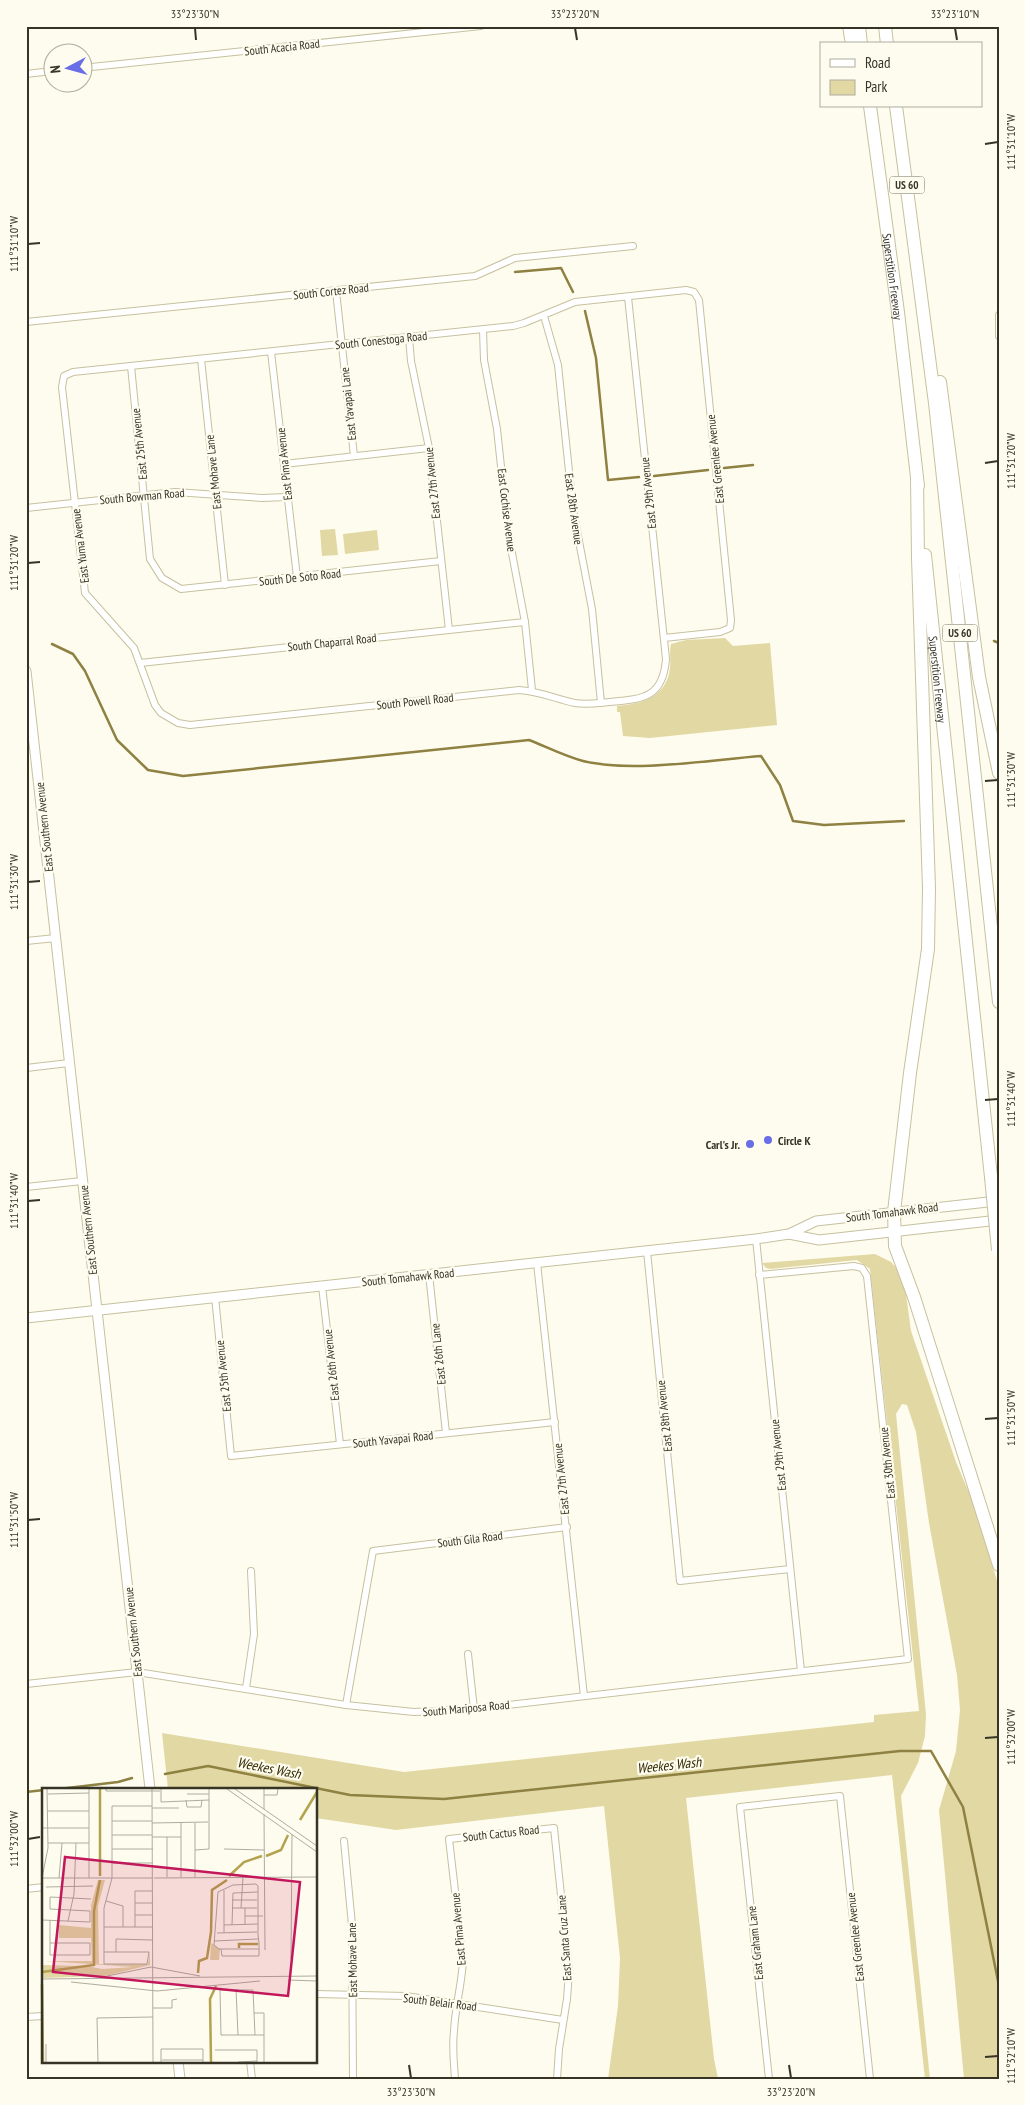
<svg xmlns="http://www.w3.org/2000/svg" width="1025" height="2105" font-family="'PT Sans Narrow',sans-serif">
<rect width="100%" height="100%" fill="#fefcee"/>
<!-- green -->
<g fill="#e2d8a4">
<polygon points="335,529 338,555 322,556 320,530"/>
<polygon points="377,530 379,550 345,554 343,534"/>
<path d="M725,638L733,646L770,643L777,725L650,738L623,736L620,712H617V706C641,704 667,697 670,668C671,660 669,652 671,644L686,640Z"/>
<polygon points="875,1254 891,1262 897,1269 906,1294 911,1331 956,1462 975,1507 999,1587 999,2079 964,2079 939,1810 956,1751 960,1710 957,1675 929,1523 916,1432 907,1405 902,1404 896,1414 926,1714 925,1736 918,1763 901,1796 930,2079 925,2079 892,1775 686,1798 714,2059 718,2079 608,2079 618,2006 620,1958 604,1806 396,1830 316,1818 316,1789 168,1789 162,1733 404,1772 874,1722 874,1715 919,1711 870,1269 857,1260 770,1269 766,1268 762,1263"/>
</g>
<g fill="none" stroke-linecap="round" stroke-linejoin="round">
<!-- stream -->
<g stroke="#8e8142" stroke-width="2.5">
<polyline points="515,272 561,268 573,292"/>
<polyline points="585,311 596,358 608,480 639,477"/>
<polyline points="724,468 753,465"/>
<polyline points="654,476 708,470"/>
<polyline points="994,641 999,643"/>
<path d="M52,644L73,654L85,671L117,740L148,770L183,776L529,740C547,747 564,756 583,761C633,773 709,760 761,756L780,785L793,821L824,825L904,821"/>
<polyline points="165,1774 208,1766 350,1795 444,1799 900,1751 931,1751 963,1807 999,1986"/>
<polyline points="59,1789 118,1782 132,1778"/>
<polyline points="26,1792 44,1790"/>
</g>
<!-- minor casing -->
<g stroke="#c7c19f" stroke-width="8">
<g id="minor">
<polyline points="82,68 481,26"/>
<polyline points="26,74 52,71"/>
<polyline points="336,291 354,456"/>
<path d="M628,297L666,659C663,698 643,699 610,702C598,703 587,705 575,703C556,699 539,691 519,690L190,725L178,723L161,713L155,705L134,648L85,593L62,387L64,376L73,372L513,326L524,323L575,302L686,290L694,292L699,300L731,620L730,628L720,632L664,638"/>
<polyline points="999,315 999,336"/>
<polyline points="544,316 558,365 573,510 592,609 601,703"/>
<polyline points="26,322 475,276 515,258 633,246"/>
<polyline points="483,330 484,360 497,429 508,532 525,622 532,690"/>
<polyline points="409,337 411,361 429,448 449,630"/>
<polyline points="271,352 297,577"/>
<polyline points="201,359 225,585"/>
<polyline points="131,366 150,559 162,578 181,589 441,561"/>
<polyline points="284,464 429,448"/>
<polyline points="26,508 175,492 262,498 287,497"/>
<polyline points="140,663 525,622"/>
<polyline points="26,941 56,938"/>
<polyline points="26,1068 69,1063"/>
<polyline points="26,1187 82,1181"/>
<polyline points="756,1239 801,1671"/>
<polyline points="647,1251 680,1581 790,1569"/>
<polyline points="537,1263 584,1696"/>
<polyline points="429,1274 446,1433"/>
<polyline points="322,1286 340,1444"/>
<polyline points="215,1297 231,1456 555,1422"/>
<polyline points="468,1654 474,1709"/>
<polyline points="26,1684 137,1672 346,1705 414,1712 474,1709 908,1659 867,1276 862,1268 854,1266 759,1275"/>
<polyline points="246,1688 254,1634 251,1571"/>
<polyline points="346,1705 373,1551 567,1527"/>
<polyline points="344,1841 352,1925 353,2079"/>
<polyline points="26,1889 44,1887"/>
<polyline points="316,1994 406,1996 563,2020"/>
<polyline points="26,2017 44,2016"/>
<polyline points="250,2061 252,2079"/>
<path d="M455,2079C454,2063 452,2047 454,2031C455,2007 462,1984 463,1960L449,1839L554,1828L569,1972L567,1999L559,2049L557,2079"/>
<polyline points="769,2079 740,1807 840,1796 870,2079"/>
</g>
</g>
<!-- tertiary casing -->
<g stroke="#c7c19f" stroke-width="11">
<polyline id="tertiary" points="26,671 97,1310"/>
</g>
<!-- secondary casing -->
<g stroke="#c7c19f" stroke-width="11">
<g id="secondary">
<polyline points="789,1234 819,1240 999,1220"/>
<polyline points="97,1310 150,1789"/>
<polyline points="26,1318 756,1239 789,1234 816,1221 997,1201"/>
<polyline points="178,2061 180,2079"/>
</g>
</g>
<!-- motorway casing -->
<g stroke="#c7c19f" stroke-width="14">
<g id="motorway">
<polyline points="849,26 852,44"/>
<polyline points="859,26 861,44"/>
<polyline points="885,26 887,44"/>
<path id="s1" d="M870,106L898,312L918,486"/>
<polyline points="896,106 935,403 999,1002"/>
<polyline points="940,382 979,677 999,773"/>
<polyline points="917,478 918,558 929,888 928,949 910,1073 894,1212 895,1246 914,1297 999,1565"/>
<path id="s2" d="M925,555L991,1177"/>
</g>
</g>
<!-- minor -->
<use href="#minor" stroke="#fff" stroke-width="6"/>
<!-- tertiary -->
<use href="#tertiary" stroke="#fff" stroke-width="9"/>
<!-- secondary -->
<use href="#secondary" stroke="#fff" stroke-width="9"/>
<!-- motorway -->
<use href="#motorway" stroke="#fff" stroke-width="12"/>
<!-- motorway-bridge casing -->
<g stroke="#c7c19f" stroke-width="14" stroke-linecap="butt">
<polyline id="motorway-bridge" points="991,1177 998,1250"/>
</g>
<!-- motorway-bridge -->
<use href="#motorway-bridge" stroke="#fff" stroke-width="12"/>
</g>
<!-- ticks -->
<path fill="none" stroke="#373426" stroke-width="2" d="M195,28L196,40M575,28L577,40M955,28L957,40M985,144L998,142M28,244L40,243M985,463L998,461M28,563L40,562M985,781L998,780M28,882L40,881M985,1100L998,1099M28,1201L40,1200M985,1419L998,1418M28,1520L40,1519M985,1738L998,1737M28,1839L40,1837M985,2057L998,2056M409,2065L411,2078M789,2065L791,2078"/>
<!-- markers -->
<g fill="#696de7" stroke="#fefcee" stroke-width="2">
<circle cx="768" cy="1140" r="5"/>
<circle cx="750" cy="1144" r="5"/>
</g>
<g text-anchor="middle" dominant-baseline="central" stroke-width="4.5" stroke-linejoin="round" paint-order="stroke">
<!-- shield labels -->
<g fill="#fefcee" stroke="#737062" stroke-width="1">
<rect x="889.5" y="176.5" width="35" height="17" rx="4"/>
<rect x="942.5" y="624.5" width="35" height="17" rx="4"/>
</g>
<g font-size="11" font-weight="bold" fill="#373426">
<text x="907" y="185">US 60</text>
<text x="960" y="633">US 60</text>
</g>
<!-- street labels -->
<g font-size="12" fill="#373426" stroke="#fefcee">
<text transform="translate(282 47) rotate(-6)">South Acacia Road</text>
<text stroke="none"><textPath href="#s1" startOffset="172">Superstition Freeway</textPath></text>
<text transform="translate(331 291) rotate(-6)">South Cortez Road</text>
<text transform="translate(381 340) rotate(-6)">South Conestoga Road</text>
<text transform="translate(348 404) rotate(-96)">East Yavapai Lane</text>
<text transform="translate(139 444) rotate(-96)">East 25th Avenue</text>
<text transform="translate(715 459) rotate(-96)">East Greenlee Avenue</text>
<text transform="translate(284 464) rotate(-96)">East Pima Avenue</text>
<text transform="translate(213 472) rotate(-96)">East Mohave Lane</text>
<text transform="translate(432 483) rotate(-96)">East 27th Avenue</text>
<text transform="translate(648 493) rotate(-96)">East 29th Avenue</text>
<text transform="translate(142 496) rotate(-5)">South Bowman Road</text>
<text transform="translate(574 509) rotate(82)">East 28th Avenue</text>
<text transform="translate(507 510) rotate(83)">East Cochise Avenue</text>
<text transform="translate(80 546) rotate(-97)">East Yuma Avenue</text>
<text transform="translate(300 577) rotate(-6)">South De Soto Road</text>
<text transform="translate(332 642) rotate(-6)">South Chaparral Road</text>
<text stroke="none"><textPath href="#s2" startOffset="125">Superstition Freeway</textPath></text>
<text transform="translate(415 701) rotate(-6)">South Powell Road</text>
<text transform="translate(44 827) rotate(-96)">East Southern Avenue</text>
<text transform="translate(892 1212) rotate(-7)">South Tomahawk Road</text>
<text transform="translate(88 1230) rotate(-96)">East Southern Avenue</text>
<text transform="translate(408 1277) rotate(-6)">South Tomahawk Road</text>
<text transform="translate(438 1354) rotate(-96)">East 26th Lane</text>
<text transform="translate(331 1365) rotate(-96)">East 26th Avenue</text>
<text transform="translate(223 1376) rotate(-96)">East 25th Avenue</text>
<text transform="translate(664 1416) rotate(-96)">East 28th Avenue</text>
<text transform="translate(393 1439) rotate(-6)">South Yavapai Road</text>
<text transform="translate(778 1455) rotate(-96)">East 29th Avenue</text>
<text transform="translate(887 1463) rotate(-96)">East 30th Avenue</text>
<text transform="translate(561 1479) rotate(-96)">East 27th Avenue</text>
<text transform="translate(470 1539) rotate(-7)">South Gila Road</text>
<text transform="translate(133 1632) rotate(-96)">East Southern Avenue</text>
<text transform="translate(466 1708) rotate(-5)">South Mariposa Road</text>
<text transform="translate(501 1833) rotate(-6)">South Cactus Road</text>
<text transform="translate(458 1929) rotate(-95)">East Pima Avenue</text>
<text transform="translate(855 1937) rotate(-96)">East Greenlee Avenue</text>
<text transform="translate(564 1938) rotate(-94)">East Santa Cruz Lane</text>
<text transform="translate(755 1943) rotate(-96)">East Graham Lane</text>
<text transform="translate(352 1960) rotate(-91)">East Mohave Lane</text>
<text transform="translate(440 2002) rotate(7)">South Belair Road</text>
</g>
<!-- poi labels -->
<g font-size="12" font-weight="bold" fill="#373426" stroke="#fefcee" text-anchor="start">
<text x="778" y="1140">Circle K</text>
<text x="740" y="1144" text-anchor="end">Carl's Jr.</text>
</g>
<!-- water labels -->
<g font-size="14" font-style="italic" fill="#332b05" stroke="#fefcee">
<text transform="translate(669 1765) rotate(-6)">Weekes Wash</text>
<text transform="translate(269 1768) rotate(11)">Weekes Wash</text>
</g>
</g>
<!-- overview -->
<g transform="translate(42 1788)">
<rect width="275" height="275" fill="#fefcee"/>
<path d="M56,92H63L56,118L57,176H106L108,164V177L63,188L0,190V177L45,178L60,181L91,179L3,173H50L49,150H17V137L49,140V117ZM169,155L178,161L177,172H168Z" fill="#e2d8a4"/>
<path fill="none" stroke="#b3a24e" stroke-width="2.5" d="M58,1V88M258,32L275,4M224,68L239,62L246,47M187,88L202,74L220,68M197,160V156H216M0,184L52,177V123L58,92M156,185L157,173L165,170L169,144L170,102L185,92M0,196L1,274M169,274L168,211L174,198"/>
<path fill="none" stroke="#aeac9e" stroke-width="1" d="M47,1V90M64,1V3H118M110,1L111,274M119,1V14L167,12M185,1L275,64M193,1L275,58M6,6L47,5M145,6H167M222,7H235L236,1M144,12L145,19H159L160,12M110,20H137M222,21V1M6,23H47M222,26L223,162M70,33H110M110,35L166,34M153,35V89M0,40H47M70,47H110M110,49H139M125,49V89M6,55H47M70,61H111M182,61L222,62M153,62L167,61V1M70,75H111M139,89V35M0,90L6,60L5,1M0,90H111M17,90L20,55M112,90L275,89M4,99L51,98M182,102V145M190,112H215M64,113L81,118V139M93,115H111M190,120H215M199,120L201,89M203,120V136M93,127H111M203,128H221M0,132L48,134V123L8,121V109L49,111M8,132V167H48V155H8M26,133L32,106L34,55M182,137L216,136M190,137L191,105L216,104M62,139H111M93,139V103H111M175,145L215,144M172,153L216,151M179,161L180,168H217V155L216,147V98L214,96L191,97L176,104L172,157L177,161H217M62,164H107M74,164V151L110,152M107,164L105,176H62V120L70,90V18H110M249,171L250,46M65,188L109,179L158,188M0,191L275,188M246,192L275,193M29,194L115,203L218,193M194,201L196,247M111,220H130V212L135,211M212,225H222V274M213,247L211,202H178L179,247H222M4,256V274M173,262H215V274M120,272H161M56,274L55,230L111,229M119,274V261H161V274M196,274L215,273"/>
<path fill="#c2185b" fill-opacity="0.15" stroke="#c2185b" stroke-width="2.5" d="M23,69L258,94L246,208L11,184Z"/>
<rect width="275" height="275" fill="none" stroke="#373426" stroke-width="2.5"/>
</g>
<!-- border -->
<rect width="1025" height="2105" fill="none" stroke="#fefcee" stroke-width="55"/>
<!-- legend -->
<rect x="820" y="42" width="162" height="65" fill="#fefcee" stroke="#aeac9e"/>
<rect x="830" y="59" width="25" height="8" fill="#ffffff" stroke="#aeac9e"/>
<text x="865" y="68" font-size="15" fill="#373426">Road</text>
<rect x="830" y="80" width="25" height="15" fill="#e2d8a4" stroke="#aeac9e"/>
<text x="865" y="92" font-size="15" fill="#373426">Park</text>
<!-- north arrow -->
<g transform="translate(68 68) rotate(264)"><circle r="24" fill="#fefcee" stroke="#aeac9e"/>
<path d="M0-4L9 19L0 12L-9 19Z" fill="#696de7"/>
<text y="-8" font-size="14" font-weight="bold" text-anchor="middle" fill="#373426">N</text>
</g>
<rect x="28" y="28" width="970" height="2050" fill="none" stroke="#373426" stroke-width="2"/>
<g font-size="12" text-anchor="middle" fill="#373426">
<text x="195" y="18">33°23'30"N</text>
<text x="575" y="18">33°23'20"N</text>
<text x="955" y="18">33°23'10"N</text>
<text transform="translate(1011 142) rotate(-90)" y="4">111°31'10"W</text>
<text transform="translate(14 244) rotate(-90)" y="4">111°31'10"W</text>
<text transform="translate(1011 461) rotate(-90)" y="4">111°31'20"W</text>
<text transform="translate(14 563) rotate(-90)" y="4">111°31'20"W</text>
<text transform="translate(1011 780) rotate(-90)" y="4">111°31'30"W</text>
<text transform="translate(14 882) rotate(-90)" y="4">111°31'30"W</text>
<text transform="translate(1011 1099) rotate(-90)" y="4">111°31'40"W</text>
<text transform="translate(14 1201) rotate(-90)" y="4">111°31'40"W</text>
<text transform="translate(1011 1418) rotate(-90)" y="4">111°31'50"W</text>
<text transform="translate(14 1520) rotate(-90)" y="4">111°31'50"W</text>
<text transform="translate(1011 1737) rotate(-90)" y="4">111°32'00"W</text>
<text transform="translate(14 1839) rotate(-90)" y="4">111°32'00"W</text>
<text transform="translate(1011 2056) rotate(-90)" y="4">111°32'10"W</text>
<text x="411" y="2096">33°23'30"N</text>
<text x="791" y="2096">33°23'20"N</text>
</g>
</svg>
